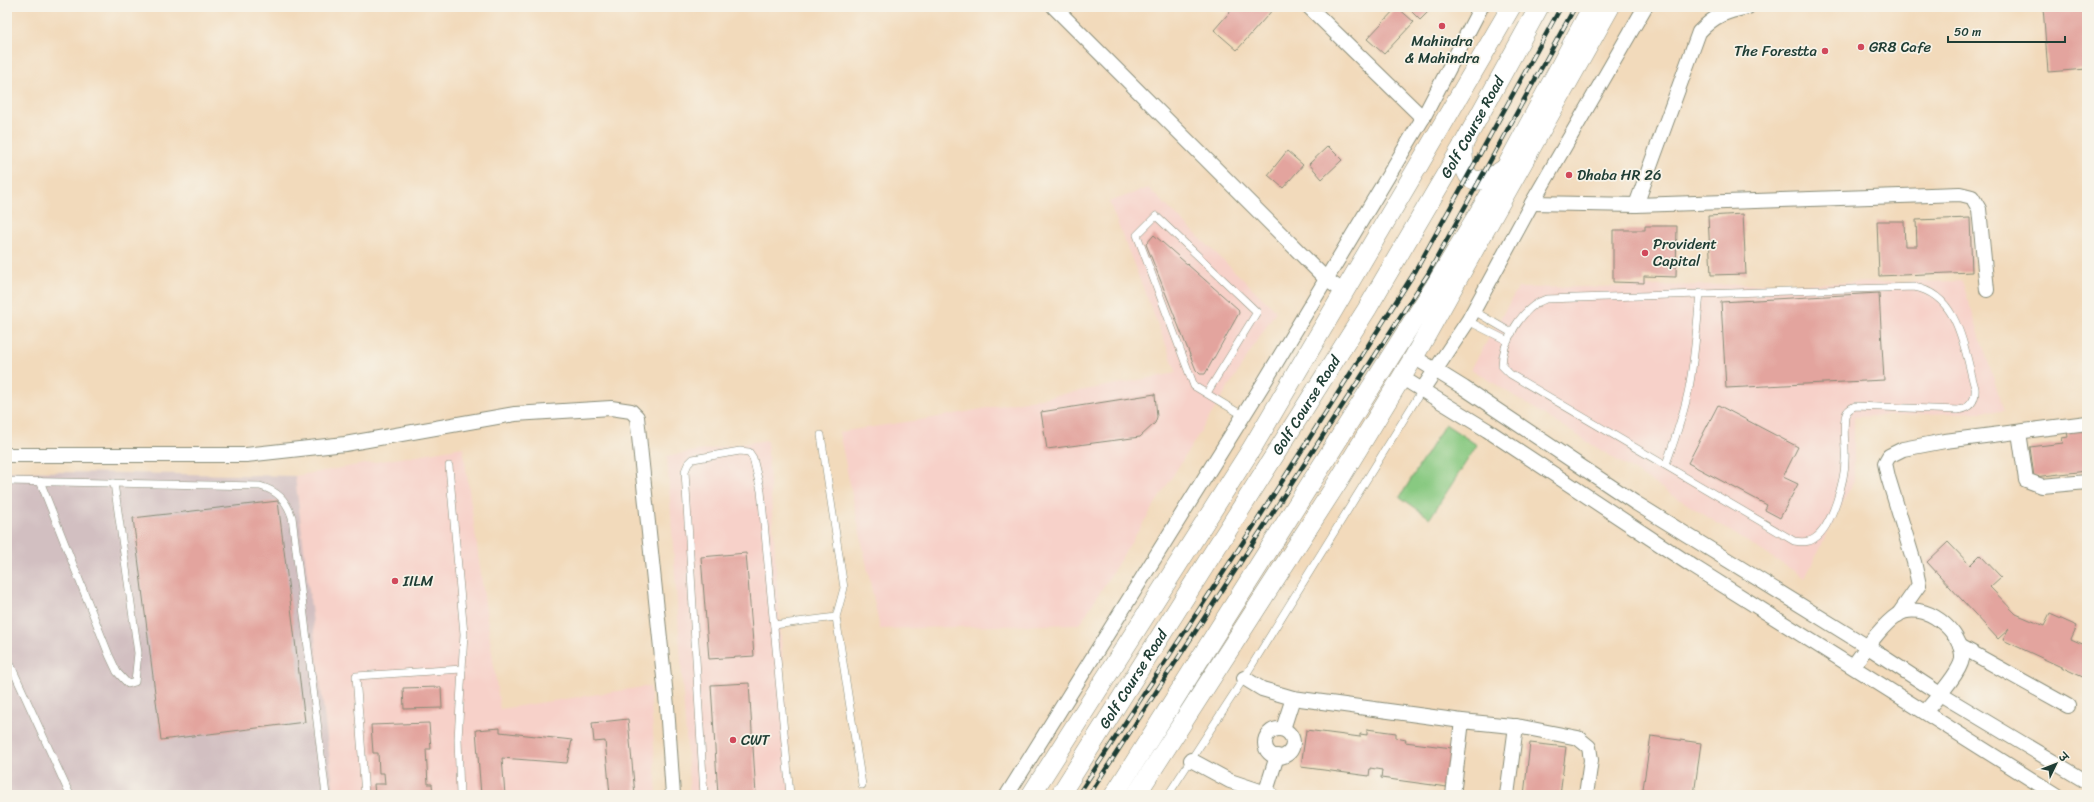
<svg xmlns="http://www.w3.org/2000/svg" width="2094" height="802" font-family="Sriracha,'Playpen Sans Deva',sans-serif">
<rect width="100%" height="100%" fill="#f7f3e8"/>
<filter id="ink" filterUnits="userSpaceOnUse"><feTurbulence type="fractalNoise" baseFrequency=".025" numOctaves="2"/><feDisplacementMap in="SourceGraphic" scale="8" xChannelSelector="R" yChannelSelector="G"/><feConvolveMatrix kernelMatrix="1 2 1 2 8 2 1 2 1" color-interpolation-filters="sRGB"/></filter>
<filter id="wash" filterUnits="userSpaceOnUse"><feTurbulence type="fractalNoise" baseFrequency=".012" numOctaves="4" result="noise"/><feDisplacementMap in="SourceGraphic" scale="16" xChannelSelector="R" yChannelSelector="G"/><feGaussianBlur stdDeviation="0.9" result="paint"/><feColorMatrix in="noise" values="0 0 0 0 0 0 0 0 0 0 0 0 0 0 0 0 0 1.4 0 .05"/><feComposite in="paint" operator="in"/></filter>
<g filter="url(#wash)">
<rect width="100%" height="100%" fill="#f2dabb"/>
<!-- built -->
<g fill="#f7d1c9">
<polygon points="1148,188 1276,311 1080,624 880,629 839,432 933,418 1177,373 1109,202"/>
<polygon points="1962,281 2004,411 1854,417 1854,480 1805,578 1471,369 1518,288"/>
<polygon points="767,440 792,795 690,795 667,456"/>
<polygon points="463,447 500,709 650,686 657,795 334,795 295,476"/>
</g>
<!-- industrial -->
<polygon fill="#d2bfc1" points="7,471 295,476 334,795 7,795"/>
<!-- green -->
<polygon fill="#88c981" stroke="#54835a" points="1445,424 1477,445 1430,518 1400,497"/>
<g id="blocks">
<!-- building -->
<g fill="#e3a49e">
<polygon points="1234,7 1275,7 1237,50 1214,30"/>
<polygon points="1397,7 1414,22 1384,54 1367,39"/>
<polygon points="1407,7 1433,7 1420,20"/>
<polygon points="2043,7 2087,7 2087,69 2048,72"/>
<polygon points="1328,146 1342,160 1322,179 1309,164"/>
<polygon points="1287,151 1303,165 1283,188 1268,175"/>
<polygon points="1743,214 1746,274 1711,275 1708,216"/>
<polygon points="1970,218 1972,272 1879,276 1877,221 1904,221 1905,246 1917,246 1916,220"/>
<polygon points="1645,226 1677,226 1676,277 1644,276 1644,283 1613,282 1613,230 1645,230"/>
<polygon points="1154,235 1238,309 1239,313 1205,374 1200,374 1196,370 1146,244"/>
<polygon points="1879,293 1884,380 1726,388 1721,302"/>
<polygon points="1155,394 1157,417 1155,423 1140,437 1047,449 1041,412"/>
<polygon points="1718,405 1798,447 1783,477 1798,484 1780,518 1765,510 1767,505 1688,463"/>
<polygon points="2083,429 2084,441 2087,440 2087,471 2034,477 2030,447 2063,443 2062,438 2068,437 2067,431"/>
<polygon points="278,501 305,722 161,740 133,518"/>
<polygon points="1948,542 1970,565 1980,555 2001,577 1990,587 2016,614 2044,626 2050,614 2077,626 2071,639 2087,646 2087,679 2003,640 2009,629 1998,639 1927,562"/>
<polygon points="746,553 754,656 709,659 701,557"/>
<polygon points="749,683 756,795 718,795 711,685"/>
<polygon points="441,687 442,708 404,709 403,688"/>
<polygon points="628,719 635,795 610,795 605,741 594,742 592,723"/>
<polygon points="429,723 431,749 426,749 428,784 432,784 433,795 375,795 374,784 385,784 384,773 379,773 378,753 373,753 371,725"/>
<polygon points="500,728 500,732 572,740 567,763 502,758 505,795 481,795 476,730"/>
<polygon points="1367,729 1396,733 1396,738 1406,740 1405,742 1452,748 1447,787 1381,778 1382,770 1370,768 1369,776 1301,767 1306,730 1360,737 1360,734 1367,735"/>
<polygon points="1651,736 1701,743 1694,795 1642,795"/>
<polygon points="1530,743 1566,747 1560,795 1524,795"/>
</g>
</g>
</g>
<g filter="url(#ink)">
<use href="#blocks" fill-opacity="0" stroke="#888c78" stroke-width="1"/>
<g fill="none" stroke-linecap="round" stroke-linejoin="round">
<!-- lane casing -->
<g stroke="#888c78" stroke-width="8">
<g id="lane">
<path d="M1914,287C1960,295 1964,351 1975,388C1976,401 1970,408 1958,410L1855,406C1851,408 1848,409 1846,414C1842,424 1846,448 1845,460C1845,479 1832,527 1815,538C1809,543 1801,542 1794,541L1510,374L1502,366C1502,342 1522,307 1546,299Z"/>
<polyline points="1474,311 1512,333"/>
<polyline points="1468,321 1508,341"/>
<polyline points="1207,393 1257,312 1156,216 1137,235 1194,386 1244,416"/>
<path d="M1666,464C1675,439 1684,414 1689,388C1695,356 1697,325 1700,293"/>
<polyline points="449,466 464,634 458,739 460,795"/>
<path d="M7,481L260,486C278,491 286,500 292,517L326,795"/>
<polyline points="40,481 109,655 117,672 128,684 135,682 138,653 114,483"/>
<polyline points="836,617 862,785"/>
<polyline points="774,625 836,617 844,588 821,435"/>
<polyline points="7,657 70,795"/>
<polyline points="365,795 356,676 462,669"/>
<polyline points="704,795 685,471 688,464 693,459 740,451 749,452 753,458 761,491 790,795"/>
<polyline points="1168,795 1244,678 1422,390"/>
</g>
</g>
<!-- street casing -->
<g stroke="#888c78" stroke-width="16">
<g id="street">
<polyline points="1054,7 1326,279 1344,292"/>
<polyline points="1309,7 1423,118"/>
<polyline points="1532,203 1636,205 1960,194 1972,197 1979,209 1987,290"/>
<path d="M1636,205L1699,32C1715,15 1725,12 1748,7"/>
<polyline points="1414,357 1464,388 1634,502 1705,546 1868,647 1940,694 2087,782"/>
<polyline points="1401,377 1487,430 1694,567 2056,795"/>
<polyline points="1422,390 1468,321 1532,203 1645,7"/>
<polyline points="2019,432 2026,480 2042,486 2087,482"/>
<polyline points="7,455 246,455 345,444 515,414 611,408 631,411 637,417 667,706 673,795"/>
<polyline points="1898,615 1919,585 1914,562 1888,477 1885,463 1889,456 1903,449 1945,441 2087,423"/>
<polyline points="1960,646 2068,706"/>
<path d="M1853,666C1865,650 1881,626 1897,615C1923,598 1964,632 1962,659C1960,673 1935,700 1925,712"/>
<polyline points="1244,678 1262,689 1293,698 1462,721 1522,727 1578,738 1589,747 1591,760 1586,795"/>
<polyline points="1283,729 1293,698"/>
<circle cx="1279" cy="743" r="14"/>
<polyline points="1191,760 1230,781 1272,795"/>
<polyline points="1266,791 1277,756"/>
<polyline points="1007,795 1265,381 1423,118 1481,7"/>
<polyline points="1453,795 1462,721"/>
<polyline points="1507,795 1516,726"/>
</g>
</g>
<!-- secondary casing -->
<g stroke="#888c78" stroke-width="20">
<g id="secondary">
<path d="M1463,145C1462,180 1472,191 1504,169"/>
<polyline points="1031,795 1252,448 1420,163 1511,7"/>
<path id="s1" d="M1060,795L1367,309L1463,145L1539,7"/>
<polyline points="1114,795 1435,286 1505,169 1592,7"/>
<polyline points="1136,795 1339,480 1414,357 1610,7"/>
</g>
</g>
<!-- lane -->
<use href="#lane" stroke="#fff" stroke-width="7"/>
<!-- street -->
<use href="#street" stroke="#fff" stroke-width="14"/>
<!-- secondary -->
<use href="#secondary" stroke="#fff" stroke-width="19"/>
<!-- rail casing -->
<g stroke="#1f3d34" stroke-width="4.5">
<g id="rail">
<polyline points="1078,795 1255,524 1416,270 1561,7"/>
<polyline points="1089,795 1428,274 1575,7"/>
</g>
</g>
<!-- rail -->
<use href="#rail" stroke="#f7f3e8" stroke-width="3" stroke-dasharray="9" stroke-linecap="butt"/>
</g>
</g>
<!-- markers -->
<g fill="#d1495b" stroke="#f7f3e8" stroke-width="1.5">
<circle cx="1442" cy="26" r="4"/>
<circle cx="1861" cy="47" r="4"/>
<circle cx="1825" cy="51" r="4"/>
<circle cx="1569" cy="175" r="4"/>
<circle cx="1645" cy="253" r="4"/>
<circle cx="395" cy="581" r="4"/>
<circle cx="733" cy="740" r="4"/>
</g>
<g text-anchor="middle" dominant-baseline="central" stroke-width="3.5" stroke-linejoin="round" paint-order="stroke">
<!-- poi labels -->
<g font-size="15" fill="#1f3d34" stroke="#f7f3e8" text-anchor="start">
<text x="1442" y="41" text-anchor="middle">Mahindra<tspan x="1442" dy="17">&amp; Mahindra</tspan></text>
<text x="1869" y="47">GR8 Cafe</text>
<text x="1817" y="51" text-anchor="end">The Forestta</text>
<text x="1577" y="175">Dhaba HR 26</text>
<text x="1653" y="244">Provident<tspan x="1653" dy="17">Capital</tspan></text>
<text x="403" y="581">IILM</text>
<text x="741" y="740">CWT</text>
</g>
<!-- street labels -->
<g font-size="15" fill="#1f3d34" stroke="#f7f3e8">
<text stroke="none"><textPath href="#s1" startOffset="785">Golf Course Road</textPath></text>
<text stroke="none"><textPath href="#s1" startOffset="461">Golf Course Road</textPath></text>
<text stroke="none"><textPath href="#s1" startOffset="137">Golf Course Road</textPath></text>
</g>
</g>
<!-- margin -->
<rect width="2094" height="802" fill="none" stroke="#f7f3e8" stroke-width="24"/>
<!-- north arrow -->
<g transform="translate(2056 764) rotate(47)" stroke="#f7f3e8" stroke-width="3" paint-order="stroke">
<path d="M0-3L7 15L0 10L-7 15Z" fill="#1f3d34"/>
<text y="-6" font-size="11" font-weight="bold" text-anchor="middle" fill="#1f3d34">उ</text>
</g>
<!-- scale -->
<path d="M1948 36v6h117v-6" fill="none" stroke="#1f3d34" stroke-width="2"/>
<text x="1954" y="36" font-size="12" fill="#1f3d34" stroke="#f7f3e8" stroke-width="3" paint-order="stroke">50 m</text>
</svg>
